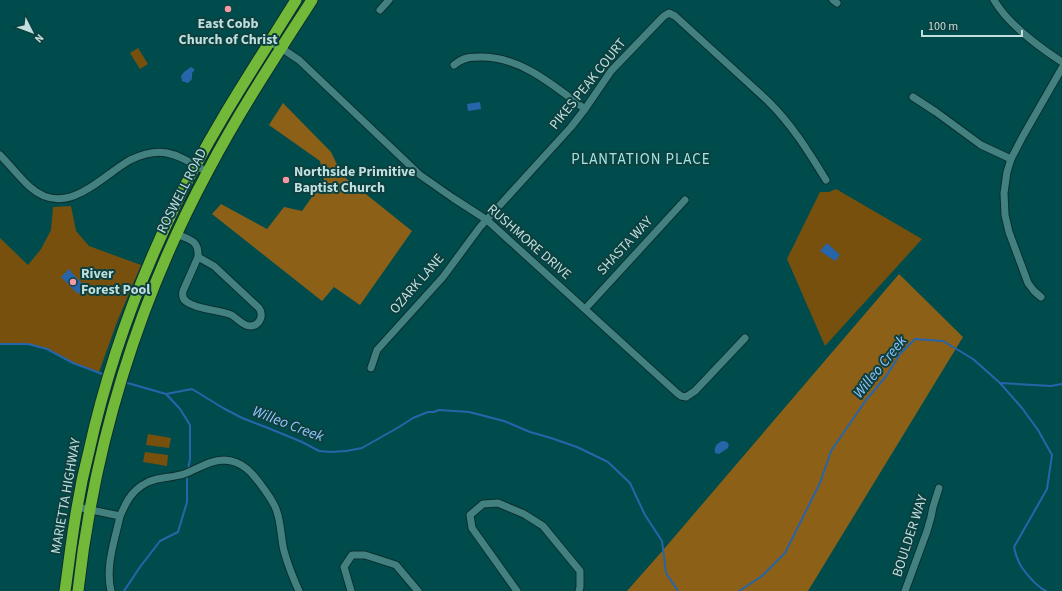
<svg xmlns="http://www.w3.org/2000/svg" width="1062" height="591" font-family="'Source Sans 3',sans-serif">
<rect width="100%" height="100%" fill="#004c4c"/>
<!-- green -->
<g fill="#77500e">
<polygon points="138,48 148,64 140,69 130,53"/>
<polygon points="836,189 922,239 825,346 787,259 820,192 829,192"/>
<polygon points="71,206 76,231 89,246 141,265 117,322 99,372 73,363 47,349 28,344 0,344 0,238 28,265 41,249 51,230 53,207"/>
<polygon points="148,434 171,438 169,448 146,445"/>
<polygon points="145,452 168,455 167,466 143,462"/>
</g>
<!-- forest -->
<g fill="#8d6017">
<polygon points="283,103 331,152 342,175 412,231 360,305 334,287 322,301 212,214 221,204 267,229 284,207 302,211 324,180 320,161 269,125"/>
<polygon points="899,274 963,337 808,591 627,591 664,549"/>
</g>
<!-- water -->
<g fill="#2765ab">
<polygon points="191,67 194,69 194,71 192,73 192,79 188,83 182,81 181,76 184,72"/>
<polygon points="480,102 481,109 468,111 467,104"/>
<polygon points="827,243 840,255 835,261 820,251"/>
<polygon points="69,269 71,271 71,272 85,286 78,294 61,277"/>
<path d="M722,441C727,441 730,443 728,448L719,454L715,453C714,447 716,444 722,441Z"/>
</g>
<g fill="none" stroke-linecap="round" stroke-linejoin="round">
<!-- stream -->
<g stroke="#2765ab" stroke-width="2">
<polyline points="0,344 28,344 47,349 73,363 105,375"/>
<polyline points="124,382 166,394 192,389 223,408 242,418 268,428 302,442 319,451 331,452 346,451 362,448 399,427 413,418 428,412 434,412 439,410 469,412 504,421 530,432 551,438 577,447 608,462 630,483 645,515 662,541 666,573 678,591"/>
<polyline points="1000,383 1051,386 1062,384"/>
<polyline points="166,394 180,409 190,425 190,459 188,470"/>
<polyline points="124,591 140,567 160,541 178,532 187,502 187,474"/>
<path d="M739,591L762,576L785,553L820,483L831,451L866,400L887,375L900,354L915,339L943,341L973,359L1000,383L1022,408L1038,430L1052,455L1047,489L1014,547C1015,551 1016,556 1018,560C1021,569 1037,587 1046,591"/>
</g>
<!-- minor casing -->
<g stroke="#0c2e2e" stroke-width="9">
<g id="minor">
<polyline points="833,0 837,3"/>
<path d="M994,0C1008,24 1039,47 1062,62"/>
<polyline points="380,10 389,0"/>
<polyline points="269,42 281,48 299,60 420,175 453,198 487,220 677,393 681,396 686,397 695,391 745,338"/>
<path d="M454,65C464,57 470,57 482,57C522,57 555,87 585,109"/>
<polyline points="913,97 936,112 981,145 1011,159"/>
<path d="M0,155C10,165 19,177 30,187C66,219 99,178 130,160C164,144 177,155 207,172"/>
<path d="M176,234C190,240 199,240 198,257L214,266L259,308C264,315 260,326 250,326C242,326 236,316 229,314C217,310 196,309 187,302C183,300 182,296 183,291L198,257"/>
<polyline points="1041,297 1034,291 1028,283 1009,232 1005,215 1004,193 1007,172 1011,159 1023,136 1062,68"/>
<polyline points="585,309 685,200"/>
<path d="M371,368L377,350L443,277L480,227L571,127L585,109L611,71L660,20L664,16L669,13L675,16L768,101C793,126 808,151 826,180"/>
<path d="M77,507L120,516C123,510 126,502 130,497C136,488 147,481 157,479C166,477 175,477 184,474C197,469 210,460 224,460C244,461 253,474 264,489C269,496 275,504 277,512C281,523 281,539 284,551C288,565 293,578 299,591"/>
<path d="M111,591C105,566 115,540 120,516"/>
<polyline points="351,591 344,567 352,555 365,555 396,565 418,591"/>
<polyline points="517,591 472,528 470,515 483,504 498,503 524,514 543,526 580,571 580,587 579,591"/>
<polyline points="905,591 927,531 931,517 933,507 939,488"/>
</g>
</g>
<!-- highway casing -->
<g stroke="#0c2e2e" stroke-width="13">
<g id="highway">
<path d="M65,591C69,563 72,535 77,508C80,489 84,470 89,451C108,364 139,280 178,200C212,130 255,66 296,0"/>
<path d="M78,591C94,445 138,301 208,171C239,112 276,56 312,0"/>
</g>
</g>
<!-- minor -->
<use href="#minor" stroke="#438180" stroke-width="7"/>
<!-- highway -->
<use href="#highway" stroke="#72b839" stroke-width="11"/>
</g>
<!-- markers -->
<g fill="#f49aa2" stroke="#0d403f" stroke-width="1.5">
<circle cx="228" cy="9" r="4"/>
<circle cx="286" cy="180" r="4"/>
<circle cx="73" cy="282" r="4"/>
</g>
<g text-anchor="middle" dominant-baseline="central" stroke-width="4" stroke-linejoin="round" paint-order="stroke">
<!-- poi labels -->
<g font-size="14" font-weight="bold" fill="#c0dfde" stroke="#0d403f" text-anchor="start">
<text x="228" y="24" text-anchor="middle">East Cobb<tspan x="228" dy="16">Church of Christ</tspan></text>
<text x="294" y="172">Northside Primitive<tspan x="294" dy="16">Baptist Church</tspan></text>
<text x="81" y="274">River<tspan x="81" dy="16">Forest Pool</tspan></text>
</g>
<!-- street labels -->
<g font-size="14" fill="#c0dfde" stroke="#0d403f">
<text transform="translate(588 84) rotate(-51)">PIKES PEAK COURT</text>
<text transform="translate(182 191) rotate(-63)">ROSWELL ROAD</text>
<text transform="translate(529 242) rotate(41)">RUSHMORE DRIVE</text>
<text transform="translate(625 246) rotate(-47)">SHASTA WAY</text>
<text transform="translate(417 284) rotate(-49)">OZARK LANE</text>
<text transform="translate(66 496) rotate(-80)">MARIETTA HIGHWAY</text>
<text transform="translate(910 536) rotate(-72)">BOULDER WAY</text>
</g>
<!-- neighbourhood labels -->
<g font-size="15" letter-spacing="1" fill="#a4e4e3" stroke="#0d403f">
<text x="641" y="159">PLANTATION PLACE</text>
</g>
<!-- water labels -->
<g font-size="15" font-style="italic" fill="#96c5fe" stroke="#0d403f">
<text transform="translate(880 367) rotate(-51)">Willeo Creek</text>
<text transform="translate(288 424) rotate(21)">Willeo Creek</text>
</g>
</g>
<!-- north arrow -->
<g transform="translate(32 32) rotate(132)" stroke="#0d403f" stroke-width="3" paint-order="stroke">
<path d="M0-3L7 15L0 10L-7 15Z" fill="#c0dfde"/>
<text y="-6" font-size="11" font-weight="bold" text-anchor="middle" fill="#c0dfde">N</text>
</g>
<!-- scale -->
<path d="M922 30v6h100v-6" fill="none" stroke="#c0dfde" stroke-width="2"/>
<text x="928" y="30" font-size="12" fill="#c0dfde" stroke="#0d403f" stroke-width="3" paint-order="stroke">100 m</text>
</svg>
